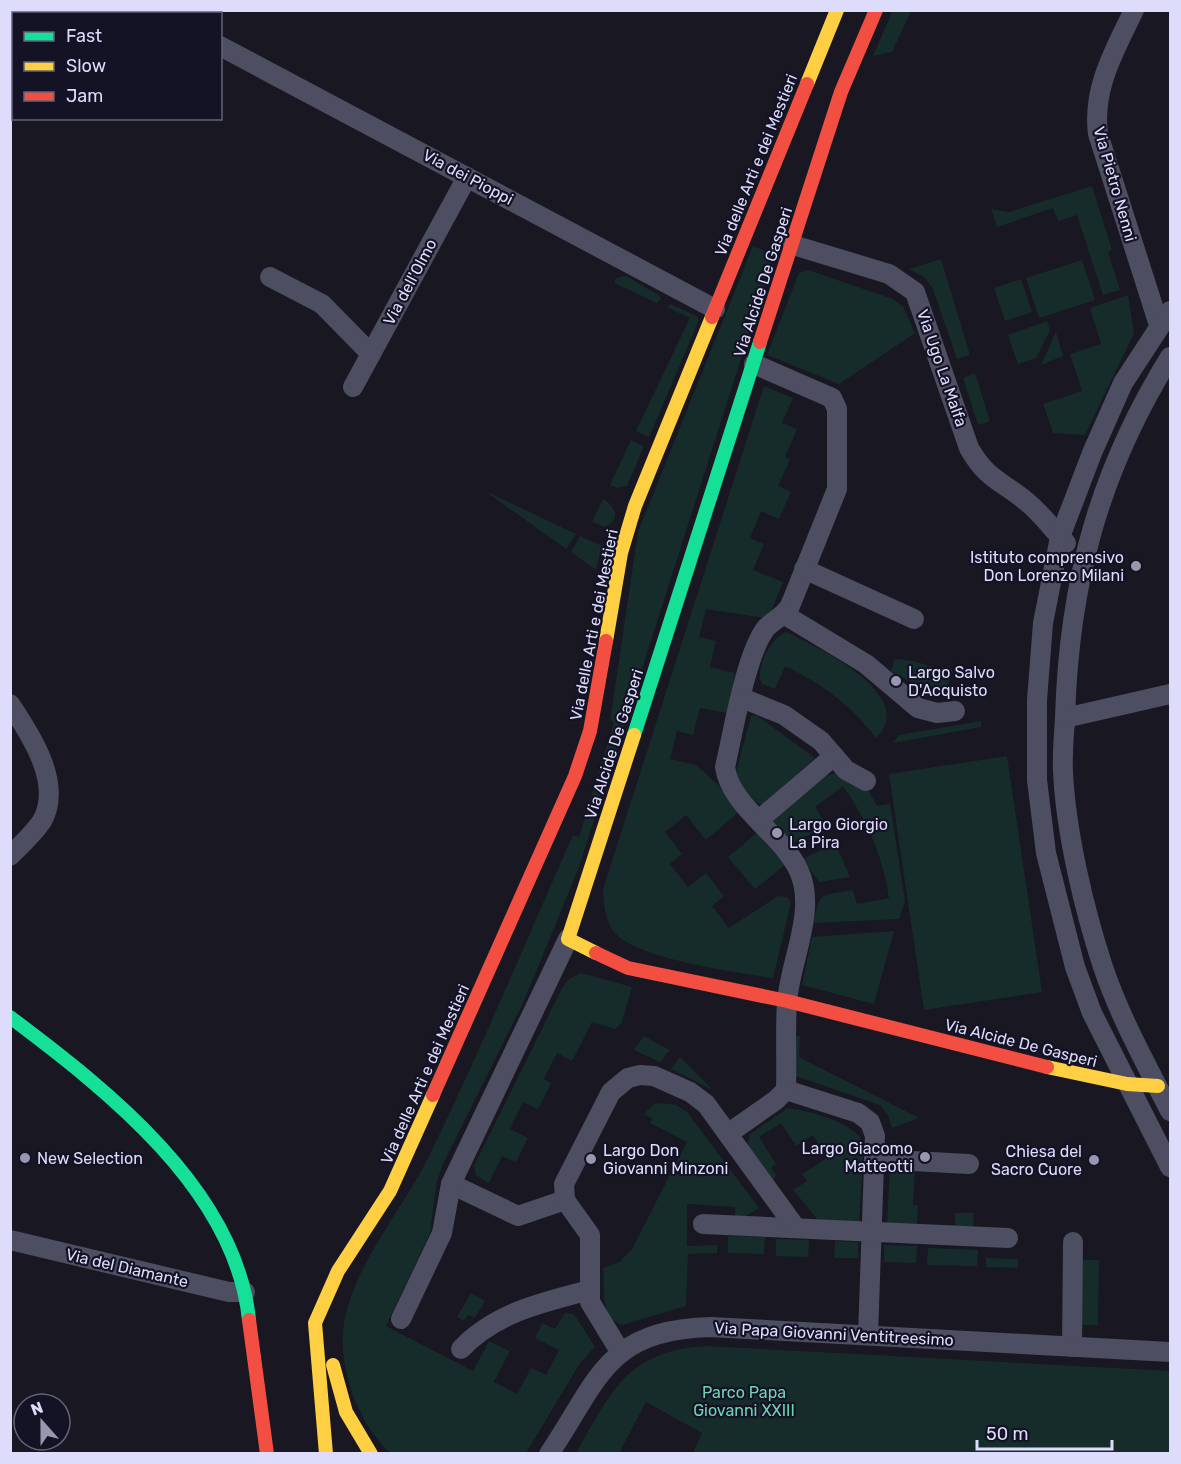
<svg xmlns="http://www.w3.org/2000/svg" width="1181" height="1464" font-family="Rubik,sans-serif">
<rect width="100%" height="100%" fill="#181722"/>
<!-- green -->
<g fill="#162c2b">
<polygon points="893,10 911,11 892,52 873,56"/>
<polygon points="1092,186 1112,250 1108,252 1120,290 1103,295 1077,215 1058,221 1053,208 997,227 991,209 1009,212"/>
<path d="M753,246L774,255L578,870L523,1003L444,1162L437,1180L430,1233L386,1326L473,1371L489,1341L510,1351L494,1382L517,1394L531,1368L546,1375L559,1350L535,1338L542,1323L555,1329L565,1313L574,1314L595,1347L580,1363L526,1453L392,1454C358,1426 337,1366 344,1323C354,1265 402,1210 428,1158C480,1052 525,943 573,835L579,837L614,722L610,721L638,532Z"/>
<polygon points="941,259 970,355 957,359 933,289 924,277 909,269"/>
<polygon points="1082,260 1095,300 1039,318 1026,278"/>
<polygon points="808,270 893,299 903,307 915,333 839,384 767,355 799,273"/>
<polygon points="626,276 657,294 661,298 657,303 614,283 616,278"/>
<polygon points="1021,279 1032,312 1005,321 994,288"/>
<polygon points="1128,295 1134,333 1085,435 1053,433 1043,404 1082,391 1070,354 1101,344 1090,308"/>
<polygon points="670,304 697,316 699,320 649,437 636,431 690,318 668,308"/>
<polygon points="1047,321 1050,330 1036,358 1018,364 1008,335"/>
<polygon points="1056,332 1063,356 1041,365"/>
<polygon points="975,373 990,421 978,425 963,378"/>
<path d="M764,386L793,398L782,423L797,429L785,457L790,459L778,486L791,492L779,519L761,511L750,538L764,544L753,570L783,582L770,614L764,618L706,609L699,637L716,641L710,667L735,673L727,713L700,708L693,735L677,731L670,759L696,765L718,785L740,811L706,840L686,815L665,832L682,854L670,864L688,887L706,873L724,896L712,906L729,928L778,896L787,897L791,903L773,978C739,973 628,958 612,929C604,916 604,903 603,889Z"/>
<polygon points="631,440 644,446 627,486 618,488 610,485"/>
<polygon points="485,491 576,534 566,549"/>
<path d="M603,499C616,506 621,520 605,527L592,522Z"/>
<polygon points="580,536 602,546 596,570 571,552"/>
<path d="M786,632C818,647 920,696 876,738C853,707 821,683 785,666L775,689L762,684C754,668 771,638 786,632Z"/>
<path d="M894,659C915,659 932,668 953,672L942,696L891,672Z"/>
<path d="M756,715L815,758L762,805C750,800 740,783 736,772L751,716Z"/>
<polygon points="981,721 981,727 893,743 899,735"/>
<polygon points="1007,756 1042,992 924,1010 889,774"/>
<path d="M838,773L869,791L877,806L890,804L905,901L899,919L814,923C819,890 821,896 853,890L857,904L889,898C883,856 867,820 843,786L815,807L827,826L791,844L775,827L773,820C790,805 814,775 838,773Z"/>
<polygon points="757,833 785,865 755,889 728,857"/>
<polygon points="835,843 850,877 819,882 803,859"/>
<polygon points="894,931 874,1004 802,985 812,937"/>
<polygon points="581,973 632,987 622,1022 615,1029 592,1022 572,1061 557,1053 544,1079 551,1083 538,1109 523,1102 510,1129 528,1138 516,1162 502,1156 489,1183 476,1176 474,1166 562,988 569,979"/>
<polygon points="644,1036 670,1050 660,1062 634,1050"/>
<polygon points="796,1036 800,1036 799,1057 919,1118 892,1128 888,1115 880,1105 793,1075"/>
<polygon points="680,1057 713,1090 671,1069"/>
<path d="M662,1103L676,1105L687,1112L759,1208L744,1217H735V1207L687,1204V1246L717,1245V1253L688,1254L686,1306L622,1325C599,1317 605,1289 603,1268L619,1262L632,1249L687,1142L650,1123L652,1118L644,1114L654,1104Z"/>
<path d="M788,1108C810,1111 858,1123 864,1145L859,1222L818,1220L793,1190L807,1181L802,1174L827,1158L813,1135L796,1146L781,1123L759,1137L776,1164L771,1168L777,1175L771,1181L747,1147L750,1134Z"/>
<polygon points="890,1168 915,1169 913,1205 918,1205 917,1224 887,1223"/>
<polygon points="955,1213 974,1213 973,1228 955,1227"/>
<polygon points="728,1236 765,1237 764,1254 728,1253"/>
<polygon points="776,1239 809,1240 808,1257 776,1256"/>
<polygon points="835,1241 858,1242 858,1258 834,1258"/>
<polygon points="884,1245 917,1246 916,1263 884,1262"/>
<polygon points="928,1248 978,1250 977,1266 927,1265"/>
<polygon points="986,1258 1018,1259 1018,1268 986,1267"/>
<polygon points="1081,1260 1099,1260 1098,1325 1079,1325"/>
<polygon points="471,1293 485,1301 475,1318 468,1315 464,1321 457,1317"/>
<path d="M708,1346L1170,1371V1453H693L702,1433L646,1402L619,1453H576C612,1391 627,1350 708,1346Z"/>
</g>
<g fill="none" stroke-linecap="round" stroke-linejoin="round">
<!-- street -->
<g stroke="#4d4e61" stroke-width="20">
<polyline points="154,10 160,14"/>
<path d="M1134,10C1115,50 1092,88 1098,134L1159,325"/>
<polyline points="220,46 715,309"/>
<path d="M793,245L889,274L915,292L969,448C987,480 1002,481 1027,502C1042,514 1053,530 1066,543"/>
<polyline points="270,277 322,304 371,354"/>
<polyline points="1170,311 1123,383 1092,453 1060,537 1043,623 1037,700 1037,780 1046,853 1075,967 1092,1013 1170,1167"/>
<path d="M1170,357C1099,472 1069,582 1065,718C1064,736 1062,754 1063,772C1066,833 1084,909 1103,967C1120,1017 1146,1064 1170,1111"/>
<path d="M754,364L832,398L837,409V489L790,606C784,616 774,620 766,628C746,653 733,733 725,767C730,806 783,835 799,871C817,911 790,961 787,1002C785,1031 787,1061 786,1090L858,1113L870,1122L875,1136L868,1335"/>
<polyline points="353,387 467,177"/>
<polyline points="804,569 914,619"/>
<polyline points="785,615 866,664 918,708 937,713 955,711"/>
<polyline points="742,698 784,715 821,741 846,770 866,781"/>
<path d="M10,704C31,735 63,784 42,821C34,833 21,845 10,856"/>
<polyline points="1065,718 1170,694"/>
<polyline points="759,820 834,756"/>
<polyline points="729,1133 776,1100 786,1090"/>
<polyline points="874,1159 969,1164"/>
<polyline points="451,1184 518,1216 565,1200"/>
<polyline points="703,1224 1008,1238"/>
<polyline points="10,1240 229,1292 245,1292"/>
<polyline points="401,1319 442,1233 451,1184 568,939"/>
<polyline points="1072,1347 1073,1242"/>
<path d="M461,1349C495,1313 543,1302 590,1290"/>
<polyline points="621,1353 590,1302 590,1235 565,1200 564,1184 611,1092 628,1078 640,1075 654,1076 690,1092 706,1104 796,1228"/>
<path d="M549,1454C600,1378 606,1330 711,1327L1170,1352"/>
</g>
<!-- fast -->
<g stroke="#16e098" stroke-width="14">
<polyline points="634,735 760,342"/>
<path d="M10,1017C107,1090 236,1190 249,1320"/>
</g>
<!-- slow -->
<g stroke="#ffcf43" stroke-width="14">
<polyline points="807,84 837,10"/>
<polyline points="606,641 621,553 635,506 712,317"/>
<polyline points="596,953 568,939 634,735"/>
<polyline points="1047,1067 1127,1084 1158,1086"/>
<polyline points="333,1365 346,1412 371,1454"/>
<polyline points="326,1454 315,1323 338,1271 390,1191 433,1095"/>
</g>
<!-- jam -->
<g stroke="#f24e42" stroke-width="14">
<polyline points="712,317 807,84"/>
<polyline points="760,342 841,92 876,10"/>
<polyline points="596,953 628,968 787,1001 1047,1067"/>
<polyline points="433,1095 575,776 590,731 606,641"/>
<polyline points="249,1320 267,1454"/>
</g>
</g>
<!-- markers -->
<g fill="#9897af" stroke="#141326" stroke-width="2">
<circle cx="1136" cy="566" r="6"/>
<circle cx="896" cy="681" r="6"/>
<circle cx="777" cy="833" r="6"/>
<circle cx="925" cy="1157" r="6"/>
<circle cx="25" cy="1158" r="6"/>
<circle cx="591" cy="1159" r="6"/>
<circle cx="1094" cy="1160" r="6"/>
</g>
<g text-anchor="middle" dominant-baseline="central" stroke-width="4.5" stroke-linejoin="round" paint-order="stroke">
<!-- street labels -->
<g font-size="16" fill="#dddcfb" stroke="#141326">
<text transform="translate(756 165) rotate(-68)">Via delle Arti e dei Mestieri</text>
<text transform="translate(468 177) rotate(28)">Via dei Pioppi</text>
<text transform="translate(1115 184) rotate(74)">Via Pietro Nenni</text>
<text transform="translate(410 282) rotate(-62)">Via dell'Olmo</text>
<text transform="translate(763 282) rotate(-72)">Via Alcide De Gasperi</text>
<text transform="translate(942 368) rotate(71)">Via Ugo La Malfa</text>
<text transform="translate(594 625) rotate(-79)">Via delle Arti e dei Mestieri</text>
<text transform="translate(614 744) rotate(-72)">Via Alcide De Gasperi</text>
<text transform="translate(1021 1043) rotate(14)">Via Alcide De Gasperi</text>
<text transform="translate(425 1074) rotate(-66)">Via delle Arti e dei Mestieri</text>
<text transform="translate(127 1268) rotate(13)">Via del Diamante</text>
<text transform="translate(834 1334) rotate(3)">Via Papa Giovanni Ventitreesimo</text>
</g>
<!-- poi labels -->
<g font-size="16" fill="#dddcfb" stroke="#141326" text-anchor="start">
<text x="1124" y="557" text-anchor="end">Istituto comprensivo<tspan x="1124" dy="18">Don Lorenzo Milani</tspan></text>
<text x="908" y="672">Largo Salvo<tspan x="908" dy="18">D'Acquisto</tspan></text>
<text x="789" y="824">Largo Giorgio<tspan x="789" dy="18">La Pira</tspan></text>
<text x="913" y="1148" text-anchor="end">Largo Giacomo<tspan x="913" dy="18">Matteotti</tspan></text>
<text x="603" y="1150">Largo Don<tspan x="603" dy="18">Giovanni Minzoni</tspan></text>
<text x="1082" y="1151" text-anchor="end">Chiesa del<tspan x="1082" dy="18">Sacro Cuore</tspan></text>
<text x="37" y="1158">New Selection</text>
</g>
<!-- park labels -->
<g font-size="16" fill="#70d3b1" stroke="#141326">
<text x="744" y="1392">Parco Papa<tspan x="744" dy="18">Giovanni XXIII</tspan></text>
</g>
</g>
<!-- border -->
<rect width="1181" height="1464" fill="none" stroke="#dddcfb" stroke-width="24"/>
<!-- legend -->
<rect x="12" y="12" width="210" height="108" fill="#141326" stroke="#64637b" stroke-width="1.5"/>
<rect x="24" y="32" width="30" height="9" fill="#16e098" stroke="#64637b" stroke-width="1.5"/>
<text x="66" y="42" font-size="18" fill="#dddcfb">Fast</text>
<rect x="24" y="62" width="30" height="9" fill="#ffcf43" stroke="#64637b" stroke-width="1.5"/>
<text x="66" y="72" font-size="18" fill="#dddcfb">Slow</text>
<rect x="24" y="92" width="30" height="9" fill="#f24e42" stroke="#64637b" stroke-width="1.5"/>
<text x="66" y="102" font-size="18" fill="#dddcfb">Jam</text>
<!-- north arrow -->
<g transform="translate(42 1422) rotate(339)"><circle r="28" fill="#141326" stroke="#64637b" stroke-width="1.5"/>
<path d="M0-4.5L10 22L0 15L-10 22Z" fill="#9897af"/>
<text y="-9" font-size="16" font-weight="bold" text-anchor="middle" fill="#dddcfb">N</text>
</g>
<!-- scale -->
<path d="M977 1440v9h135v-9" fill="none" stroke="#dddcfb" stroke-width="3"/>
<text x="986" y="1440" font-size="18" fill="#dddcfb" stroke="#141326" stroke-width="4.5" paint-order="stroke">50 m</text>
</svg>
